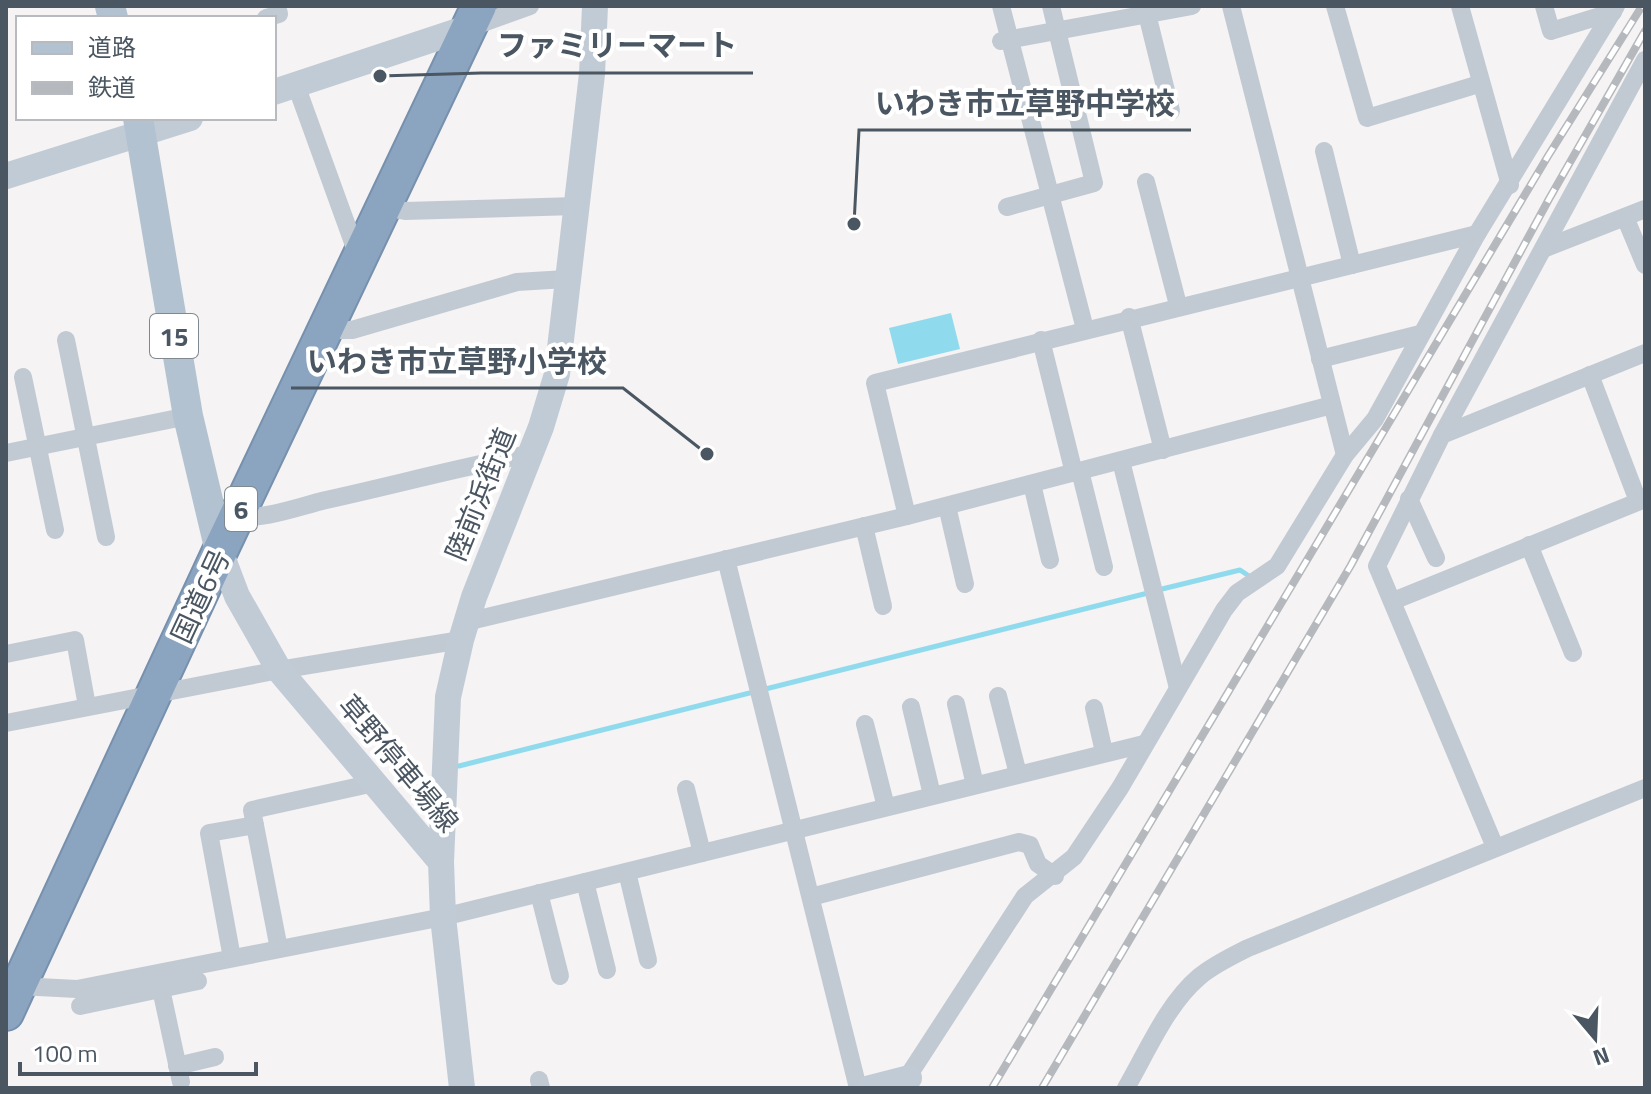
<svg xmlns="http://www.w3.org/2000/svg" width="1651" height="1094" font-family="'Titillium Web','Noto Sans JP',sans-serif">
<rect width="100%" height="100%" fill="#f5f3f3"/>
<!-- water -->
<polygon fill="#90daee" points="951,313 960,349 898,364 889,328"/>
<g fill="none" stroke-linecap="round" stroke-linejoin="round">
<!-- stream -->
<g stroke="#90daee" stroke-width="5">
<polyline points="1158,590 1240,570 1249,576"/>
<polyline points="459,766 1148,593"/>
</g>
<!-- highway casing -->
<g stroke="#7690ad" stroke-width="38">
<polyline id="highway" points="6,1013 220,551 479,6"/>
</g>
<!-- street -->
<g stroke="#c1cad2" stroke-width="18">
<polyline points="1001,6 1085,329"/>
<polyline points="1231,6 1345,455"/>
<polyline points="1335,6 1367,118 1479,84"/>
<polyline points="1460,6 1510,185"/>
<polyline points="1544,6 1551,31 1613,12"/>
<polyline points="1147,14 1171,111"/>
<polyline points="266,18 279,14 277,6"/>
<polyline points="469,28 530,6"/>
<polyline points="1001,41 1192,6"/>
<polyline points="296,85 359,259"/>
<polyline points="1324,151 1352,265"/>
<polyline points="1146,182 1178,305"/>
<polyline points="384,207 405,211 576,206"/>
<polyline points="1007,207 1094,183 1051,6"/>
<polyline points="1625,217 1645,265"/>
<polyline points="1543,249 1645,209"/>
<polyline points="1129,317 1163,450"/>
<polyline points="326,330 352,330 517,282 566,279"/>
<polyline points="66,340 106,537"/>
<polyline points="1041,340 1074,473"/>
<polyline points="1320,359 1420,334"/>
<polyline points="1590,375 1638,501"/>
<polyline points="23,377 55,530"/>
<polyline points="1442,435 1645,60"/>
<polyline points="6,453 188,416"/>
<polyline points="1121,461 1178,688"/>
<polyline points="1080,471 1104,567"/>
<polyline points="1032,484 1050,560"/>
<polyline points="1409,499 1436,558"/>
<polyline points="947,506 965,584"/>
<polyline points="907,516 875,383 1477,234"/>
<path d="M236,517C267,519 297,507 326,500C394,485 461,467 529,454"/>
<polyline points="864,526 883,606"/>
<polyline points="1529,545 1573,653"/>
<polyline points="726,559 858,1088"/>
<polyline points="1393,601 1645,499"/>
<polyline points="466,622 907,516 1332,405"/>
<polyline points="6,654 75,640 87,706"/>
<polyline points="998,696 1018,774"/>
<polyline points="956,704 975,785"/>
<polyline points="911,707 932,795"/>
<polyline points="1094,708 1104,752"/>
<polyline points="6,723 279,670 461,640"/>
<polyline points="865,724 886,807"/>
<polyline points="686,789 702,853"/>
<polyline points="1495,847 1377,566 1442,435 1645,353"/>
<polyline points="627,872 648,960"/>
<polyline points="585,882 607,970"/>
<polyline points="539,893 560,976"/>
<polyline points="811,897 1019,842 1030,845 1038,864 1055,876"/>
<polyline points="279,949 252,810 374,783"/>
<polyline points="232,958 209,833 255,825"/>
<polyline points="19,986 77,989 443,917 1144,744"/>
<polyline points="161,989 181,1082"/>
<polyline points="80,1006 198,981"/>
<polyline points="177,1066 215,1057"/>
<polyline points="539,1080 541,1088"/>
<polyline points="901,1087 1025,896 1074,857 1120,788 1224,610 1237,593 1277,566 1345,455 1375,419 1477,234 1616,6"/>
<path d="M1126,1088C1147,1052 1167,1004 1199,977C1213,965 1232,956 1248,948L1645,788"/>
</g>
<!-- secondary -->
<g stroke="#c1cbd6" stroke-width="26">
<polyline points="274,92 467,28"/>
<polyline points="6,176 190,118"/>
<polyline points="220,551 237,596 279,670 441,862 443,917 462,1088"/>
<polyline points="441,862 448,697 461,640 474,597 541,427 557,374 592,74 595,6"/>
<polyline points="870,1088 909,1078"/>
</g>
<!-- primary -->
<g stroke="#b3c2d1" stroke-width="30">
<polyline points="110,6 113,18"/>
<polyline points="138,118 188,416 220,551"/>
</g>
<!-- highway -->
<use href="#highway" stroke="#8ba5c1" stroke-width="34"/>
<!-- rail casing -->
<g stroke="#b5b8bd" stroke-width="8">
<g id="rail">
<polyline points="992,1088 1548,156 1642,6"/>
<polyline points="1042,1088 1351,565 1549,199 1645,31"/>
</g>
</g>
<!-- rail -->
<use href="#rail" stroke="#fff" stroke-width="5" stroke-dasharray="15" stroke-linecap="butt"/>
</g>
<g text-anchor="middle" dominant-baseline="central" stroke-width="8" stroke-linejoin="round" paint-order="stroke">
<!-- shield labels -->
<g fill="#fff" stroke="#808990" stroke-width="2">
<rect x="150" y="314" width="48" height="44" rx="6"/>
<rect x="225" y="487" width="32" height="44" rx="6"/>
</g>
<g font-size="26" font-weight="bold" fill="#4a5661">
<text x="174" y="336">15</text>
<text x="241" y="509">6</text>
</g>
<!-- street labels -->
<g font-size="28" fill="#4a5661" stroke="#fff">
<text transform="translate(480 494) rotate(-68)">陸前浜街道</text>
<text transform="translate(200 596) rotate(-65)">国道6号</text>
<text transform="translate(399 763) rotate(50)">草野停車場線</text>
</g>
</g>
<!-- callouts -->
<path fill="none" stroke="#4a5661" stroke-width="3" d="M380 76L481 73H753M854 224L859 130H1191M707 454L623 388H291"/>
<g fill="#4a5661" stroke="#fff" stroke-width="3">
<circle cx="380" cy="76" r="8"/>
<circle cx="854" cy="224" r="8"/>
<circle cx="707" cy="454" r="8"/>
</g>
<g font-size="30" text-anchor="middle" font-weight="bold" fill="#4a5661" stroke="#fff" stroke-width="8" stroke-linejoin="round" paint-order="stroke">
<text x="617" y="56">ファミリーマート</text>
<text x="1025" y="114">いわき市立草野中学校</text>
<text x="457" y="372">いわき市立草野小学校</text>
</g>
<!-- border -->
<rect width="1651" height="1094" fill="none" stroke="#4a5661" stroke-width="16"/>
<!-- legend -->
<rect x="16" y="16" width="260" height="104" fill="#ffffff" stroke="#b7bbc0" stroke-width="2"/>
<rect x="32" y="42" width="40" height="12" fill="#b3c2d1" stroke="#b7bbc0" stroke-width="2"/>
<text x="88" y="56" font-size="24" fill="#4a5661">道路</text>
<rect x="32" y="82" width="40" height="12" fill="#b5b8bd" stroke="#b7bbc0" stroke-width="2"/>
<text x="88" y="96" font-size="24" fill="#4a5661">鉄道</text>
<!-- north arrow -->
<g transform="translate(1595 1038) rotate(161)" stroke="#ffffff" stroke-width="6" paint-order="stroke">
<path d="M0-6L14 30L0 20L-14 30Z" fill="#4a5661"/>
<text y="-12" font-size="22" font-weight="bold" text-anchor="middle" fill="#4a5661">N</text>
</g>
<!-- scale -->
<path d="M20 1062v12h236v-12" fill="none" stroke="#4a5661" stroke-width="4"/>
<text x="32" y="1062" font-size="24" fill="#4a5661" stroke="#ffffff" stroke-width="6" paint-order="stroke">100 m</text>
</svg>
